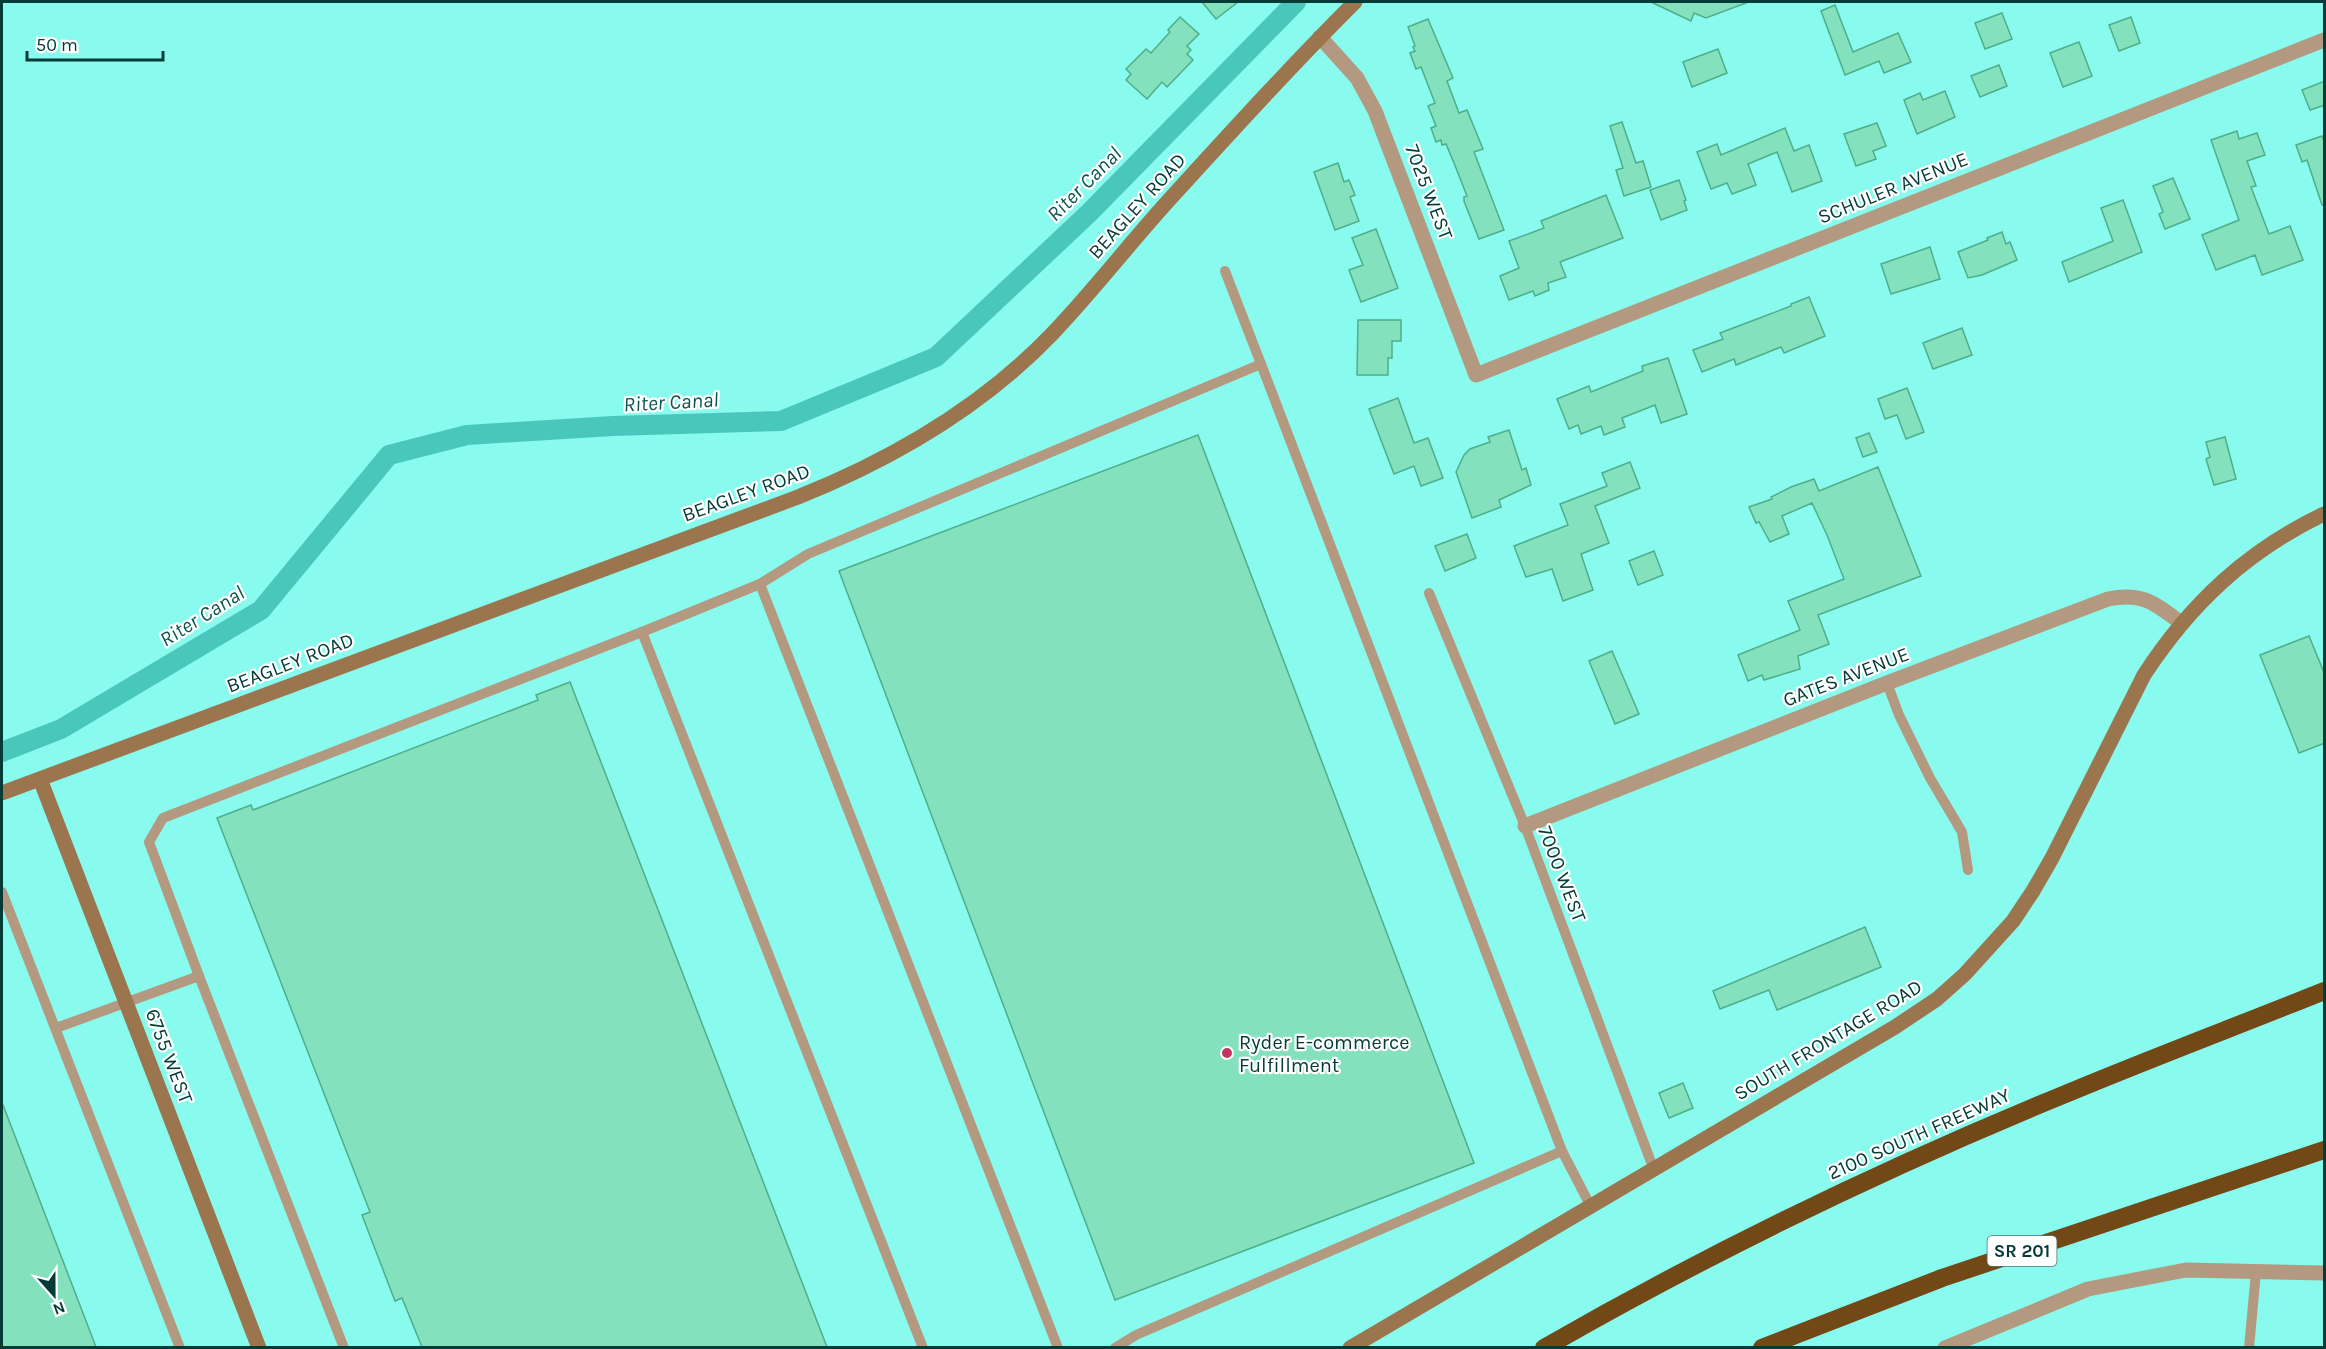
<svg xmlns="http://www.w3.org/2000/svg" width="2326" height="1349" font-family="Karla,sans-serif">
<rect width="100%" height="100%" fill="#89faee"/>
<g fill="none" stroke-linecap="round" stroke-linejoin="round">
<!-- canal -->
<polyline stroke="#49c7bb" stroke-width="20" points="2,752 61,729 261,610 389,455 467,435 613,426 781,421 936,357 1089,213 1296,2"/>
</g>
<!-- building -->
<g fill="#83e2bd" stroke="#4eae8a" stroke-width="1.5">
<polygon points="1202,2 1238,2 1216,19"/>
<polygon points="1651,2 1745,2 1746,3 1706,18 1694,13 1691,21"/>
<polygon points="1835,5 1853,52 1898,33 1911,62 1884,73 1879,61 1845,75 1821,11"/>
<polygon points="2002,13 2012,39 1985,49 1975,23"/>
<polygon points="1180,17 1199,34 1187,46 1191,50 1187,54 1193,60 1167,87 1162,82 1147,99 1126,80 1131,74 1126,69 1146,49 1151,53 1170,32 1168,30"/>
<polygon points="2131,17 2140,43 2119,51 2109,25"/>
<polygon points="1428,19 1453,78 1447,81 1459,113 1467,110 1483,149 1474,152 1504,230 1479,239 1464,201 1464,197 1467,196 1454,163 1446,144 1442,145 1441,140 1436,142 1431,128 1436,126 1428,106 1435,103 1421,67 1416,69 1410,53 1415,51 1413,47 1415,46 1408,27"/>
<polygon points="2079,42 2092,76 2063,87 2050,53"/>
<polygon points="1718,49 1727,73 1692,87 1683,62"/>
<polygon points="1999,65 2007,86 1980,97 1971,76"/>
<polygon points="2325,81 2325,105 2310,110 2302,90"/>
<polygon points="1945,91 1955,117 1917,134 1904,100 1920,93 1923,100"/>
<polygon points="1622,122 1636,163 1643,161 1651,187 1624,196 1616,170 1623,168 1610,126"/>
<polygon points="1877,123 1886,146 1873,151 1876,159 1856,166 1844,134"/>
<polygon points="1785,128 1794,151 1809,145 1822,181 1792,192 1777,152 1748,164 1756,185 1732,194 1727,183 1711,189 1697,152 1717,144 1721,155"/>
<polygon points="2237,131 2239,139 2257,133 2265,155 2247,161 2256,186 2251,187 2269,234 2290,226 2303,260 2262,275 2255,255 2216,270 2202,235 2239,220 2211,140"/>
<polygon points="2322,136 2325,144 2325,205 2322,205 2307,160 2302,162 2296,145"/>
<polygon points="1338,163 1344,182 1349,180 1355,195 1350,197 1359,221 1335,230 1314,172"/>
<polygon points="2173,178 2190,219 2165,229 2159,214 2163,212 2153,186"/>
<polygon points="1679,180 1686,200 1684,201 1687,210 1661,220 1650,190"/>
<polygon points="1606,195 1623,238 1560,262 1566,277 1548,283 1549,290 1535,296 1533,291 1509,300 1500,276 1519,268 1509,241 1544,228 1541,221"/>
<polygon points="2123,200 2142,252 2069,282 2062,262 2113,241 2101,208"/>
<polygon points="1376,229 1398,288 1361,302 1349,270 1363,265 1352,238"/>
<polygon points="2002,232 2006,244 2010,242 2017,260 1982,275 1968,278 1958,252 1988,240 1987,238"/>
<polygon points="1930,247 1940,279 1891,294 1881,264"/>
<polygon points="1809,297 1825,336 1784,353 1781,347 1736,365 1734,359 1702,372 1693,350 1723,339 1720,333 1791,306 1791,304"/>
<polygon points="1358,320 1401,320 1401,341 1392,341 1392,358 1388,358 1388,375 1357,375"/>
<polygon points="1962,328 1972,355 1933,369 1923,343"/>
<polygon points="1668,358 1687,414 1661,423 1655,405 1622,418 1625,427 1604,435 1601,426 1581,434 1578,425 1569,429 1557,399 1589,386 1591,392 1643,371 1642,366"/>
<polygon points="1907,388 1924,432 1906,439 1897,415 1885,419 1878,399"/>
<polygon points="1398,398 1414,443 1428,438 1443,478 1421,486 1414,466 1394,474 1369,409"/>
<polygon points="1509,430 1522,470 1526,468 1531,485 1499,500 1501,507 1472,518 1456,472 1464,455 1470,449 1490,442 1488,437"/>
<polygon points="1869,433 1877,452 1863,457 1856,438"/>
<polygon points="1198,435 1474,1163 1115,1300 839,571"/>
<polygon points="2225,437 2236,479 2214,485 2206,459 2210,457 2206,442"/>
<polygon points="1630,462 1640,488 1595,506 1609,543 1581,554 1593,590 1563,601 1552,569 1526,577 1514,546 1568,525 1560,504 1607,486 1602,473"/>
<polygon points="1878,467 1921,576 1818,615 1829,644 1798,656 1800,669 1764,680 1762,675 1748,681 1738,655 1800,630 1788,601 1844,579 1827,535 1812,503 1782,516 1789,534 1770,542 1759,522 1756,523 1749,507 1772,499 1771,497 1791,487 1814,479 1819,491"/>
<polygon points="1467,534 1476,558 1445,571 1435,546"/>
<polygon points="1654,551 1663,575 1638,585 1629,561"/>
<polygon points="2309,636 2325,675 2325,743 2299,753 2260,655"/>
<polygon points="1612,651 1639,714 1615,724 1589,661"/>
<polygon points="570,682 827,1347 422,1347 402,1298 395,1301 362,1215 370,1212 217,818 251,805 253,810 538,700 536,695"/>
<polygon points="1865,927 1881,967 1777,1010 1769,990 1720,1009 1713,991"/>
<polygon points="1683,1083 1693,1108 1669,1118 1659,1093"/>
<polygon points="2,1105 3,1105 96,1347 2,1347"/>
</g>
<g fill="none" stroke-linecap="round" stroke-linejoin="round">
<!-- lane -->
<g stroke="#b39980" stroke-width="10">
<polyline points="1225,271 1261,364"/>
<polyline points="760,584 808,554 1261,364 1562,1151"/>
<polyline points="1429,593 1525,826 1654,1170"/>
<polyline points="1887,683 1899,715 1930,778 1962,832 1968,870"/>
<polyline points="2,892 180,1348"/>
<polyline points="199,976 344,1348"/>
<polyline points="56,1028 199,976 149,842 163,818 642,632"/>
<polyline points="923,1348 642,632 760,584 1058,1348"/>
<polyline points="1115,1348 1136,1335 1562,1151 1591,1207"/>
<polyline points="2249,1348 2256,1272"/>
</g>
<!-- street -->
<g stroke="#b39980" stroke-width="15">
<polyline points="1320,37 1357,78 1375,111 1476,375 2324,40"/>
<path d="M1525,826L1887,683L2108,599C2142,592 2155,603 2181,623"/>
<polyline points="1945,1348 2088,1289 2186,1270 2324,1273"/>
</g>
<!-- secondary -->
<g stroke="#9b754e" stroke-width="15">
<polyline points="40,779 259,1348"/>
<path d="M2,793L798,497C893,459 981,408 1052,334C1093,291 1129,244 1169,200C1230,133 1291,66 1355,2"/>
<path d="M1350,1348L1895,1027L1937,999L1965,974L2013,921L2033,891L2052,858L2144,675C2191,603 2247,551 2324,514"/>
</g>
<!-- highway -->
<g stroke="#714816" stroke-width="18">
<path d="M1544,1348C1711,1252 1885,1168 2063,1095C2149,1059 2237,1026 2324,991"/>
<polyline points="1762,1348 1942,1278 2324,1150"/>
</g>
</g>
<!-- markers -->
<circle fill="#c23461" stroke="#fff" stroke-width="2" cx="1227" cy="1053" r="6"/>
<g text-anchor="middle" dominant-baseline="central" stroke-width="4.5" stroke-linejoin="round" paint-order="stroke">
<!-- shield labels -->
<rect fill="#fff" stroke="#507673" stroke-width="1.5" x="1987.5" y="1236" width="69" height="30" rx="4.5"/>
<g font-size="18" font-weight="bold" fill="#053b37">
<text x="2022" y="1251">SR 201</text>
</g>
<!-- street labels -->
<g font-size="20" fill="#053b37" stroke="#fff">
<text transform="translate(1893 188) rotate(-22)">SCHULER AVENUE</text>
<text transform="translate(1429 192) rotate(69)">7025 WEST</text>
<text transform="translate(1137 206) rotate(-48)">BEAGLEY ROAD</text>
<text transform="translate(746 493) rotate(-20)">BEAGLEY ROAD</text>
<text transform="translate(290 663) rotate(-21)">BEAGLEY ROAD</text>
<text transform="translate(1846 677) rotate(-21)">GATES AVENUE</text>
<text transform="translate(1562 874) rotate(69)">7000 WEST</text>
<text transform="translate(1828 1040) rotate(-31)">SOUTH FRONTAGE ROAD</text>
<text transform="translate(169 1056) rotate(69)">6755 WEST</text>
<text transform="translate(1919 1134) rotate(-24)">2100 SOUTH FREEWAY</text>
</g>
<!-- poi labels -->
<g font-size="20" fill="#053b37" stroke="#fff" text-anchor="start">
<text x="1239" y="1042">Ryder E-commerce<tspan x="1239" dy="23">Fulfillment</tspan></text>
</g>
<!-- water labels -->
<g font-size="21" font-style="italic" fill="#0a554f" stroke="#fff">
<text transform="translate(1084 184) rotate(-45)">Riter Canal</text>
<text transform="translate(671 402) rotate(-3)">Riter Canal</text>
<text transform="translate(202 616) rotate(-32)">Riter Canal</text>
</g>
</g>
<!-- border -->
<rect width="2326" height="1349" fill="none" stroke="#053b37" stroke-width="6"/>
<!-- north arrow -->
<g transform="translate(54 1295) rotate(159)" stroke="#ffffff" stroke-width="4.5" paint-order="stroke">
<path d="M0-4.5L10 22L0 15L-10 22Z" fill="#053b37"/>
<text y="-9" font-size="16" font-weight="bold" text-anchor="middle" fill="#053b37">N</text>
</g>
<!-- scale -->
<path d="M27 51v9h136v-9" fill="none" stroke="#053b37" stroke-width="3"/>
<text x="36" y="51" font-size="18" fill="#053b37" stroke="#ffffff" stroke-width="4.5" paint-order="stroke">50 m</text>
</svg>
